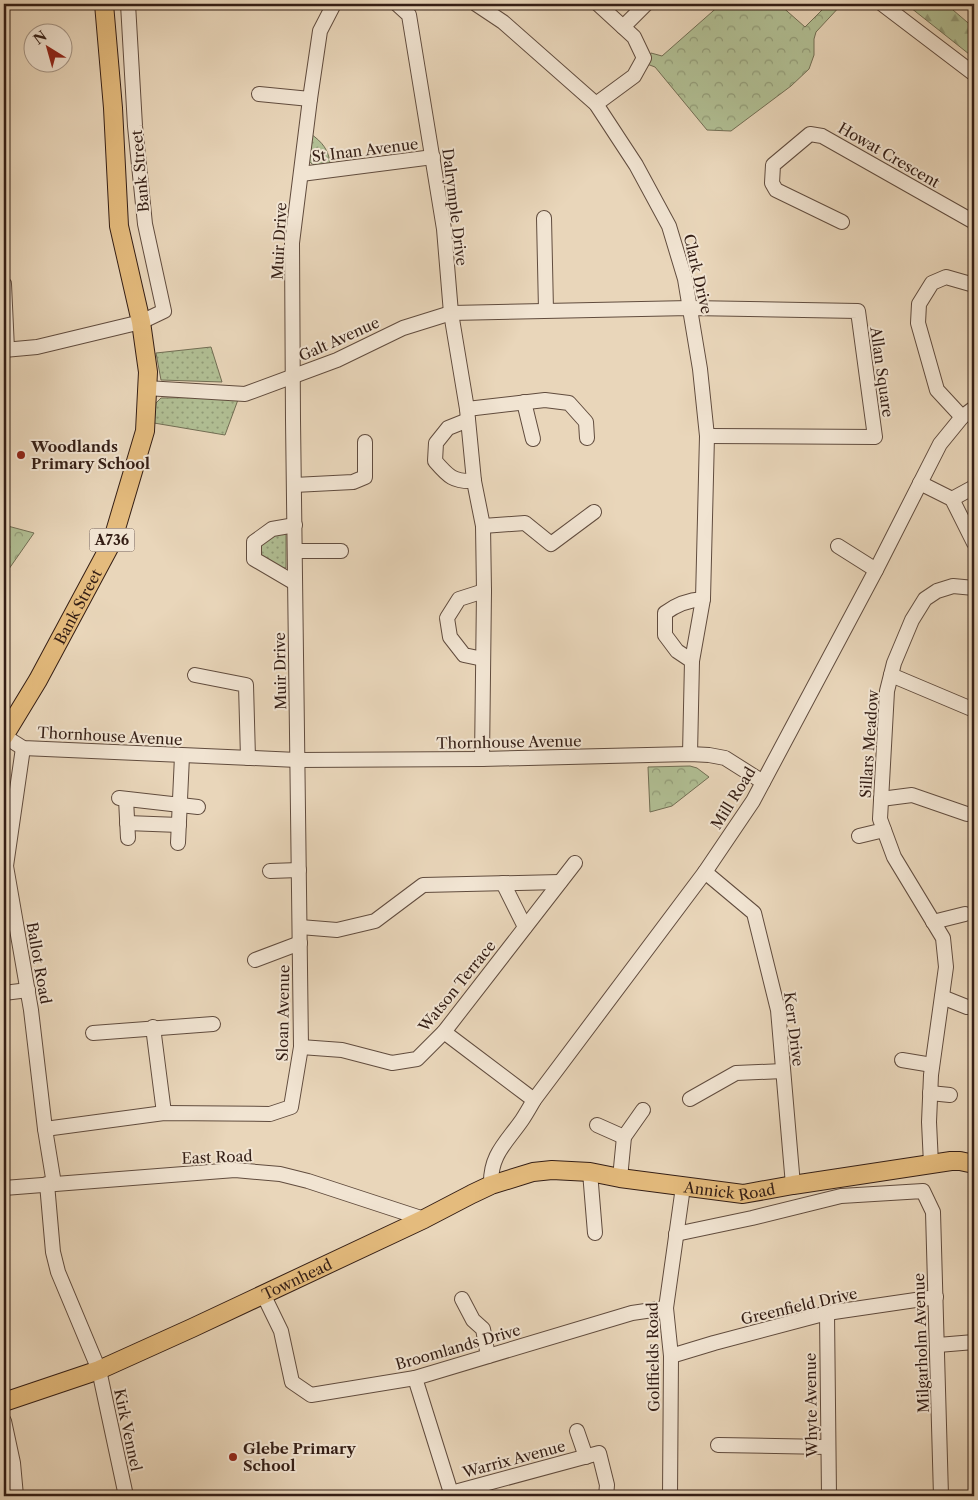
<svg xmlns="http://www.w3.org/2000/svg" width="978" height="1500" font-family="'Libre Caslon Text',serif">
<defs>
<pattern id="grass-dots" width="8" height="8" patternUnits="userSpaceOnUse" patternTransform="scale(1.25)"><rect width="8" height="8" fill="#b1bf94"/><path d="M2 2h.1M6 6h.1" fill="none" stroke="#919b78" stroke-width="1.8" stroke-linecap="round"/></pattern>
<pattern id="forest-firs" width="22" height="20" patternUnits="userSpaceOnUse" patternTransform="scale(1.25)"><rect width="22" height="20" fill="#b1bf94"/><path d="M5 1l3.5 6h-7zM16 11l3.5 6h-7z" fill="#919b78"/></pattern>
<pattern id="park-crowns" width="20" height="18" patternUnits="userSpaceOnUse" patternTransform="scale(1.25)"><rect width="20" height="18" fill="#b1bf94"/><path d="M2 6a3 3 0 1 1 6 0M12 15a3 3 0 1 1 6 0" fill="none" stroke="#919b78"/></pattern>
</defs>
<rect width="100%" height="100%" fill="#e9d6ba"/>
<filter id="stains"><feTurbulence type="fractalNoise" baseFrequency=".004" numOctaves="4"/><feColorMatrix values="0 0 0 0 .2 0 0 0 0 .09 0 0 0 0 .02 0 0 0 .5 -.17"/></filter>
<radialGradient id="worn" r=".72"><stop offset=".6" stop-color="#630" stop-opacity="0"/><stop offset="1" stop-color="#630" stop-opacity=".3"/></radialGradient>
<!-- grass -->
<g fill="url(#grass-dots)" stroke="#726e54">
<path d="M311,134C322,142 329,150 330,164C320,165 314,168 308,160Z"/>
<polygon points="211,347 222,382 161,380 156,353"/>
<polygon points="239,397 225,435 154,423 156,403 161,398"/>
<polygon points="275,533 286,534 286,568 276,568 259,556 261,541"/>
</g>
<!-- forest -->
<polygon fill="url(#forest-firs)" stroke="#726e54" points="906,4 946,4 974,28 974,58"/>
<!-- park -->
<g fill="url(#park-crowns)" stroke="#726e54">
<polygon points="721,4 779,4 805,27 828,4 842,4 816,32 814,39 814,55 809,69 791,86 731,131 707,130 655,67 647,64 651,53 662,56"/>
<polygon points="4,525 34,533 4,576"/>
<polygon points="690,766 697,768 709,777 672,806 650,812 648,767"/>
</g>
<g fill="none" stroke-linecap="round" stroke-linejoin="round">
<!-- minor casing -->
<g stroke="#614c3e" stroke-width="16">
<g id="minor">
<polyline points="397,4 409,15 444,229 451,313 467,409 474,481 483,526 484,591 482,759"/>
<polyline points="476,4 503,22 596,104 636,165 669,226 685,279 700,369 707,436 703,599 692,661 690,754"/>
<polyline points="882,4 974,74"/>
<polyline points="623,27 646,4"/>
<polyline points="259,94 310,99"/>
<polyline points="596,104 634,76 644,58 634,37 598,4"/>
<polyline points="301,174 433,157"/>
<polyline points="544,218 546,310"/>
<polyline points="842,222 776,190 772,183 773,165 810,134 822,136 974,222"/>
<polyline points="4,284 7,349"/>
<polyline points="4,350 37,347 141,322 164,311 145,224 135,126 128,4"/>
<polyline points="146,388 245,394 337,360 403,328 451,313 690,308 858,311 875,437 707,436"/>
<polyline points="524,402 533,439"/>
<polyline points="467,409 545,400 569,403 586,422 587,438"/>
<polyline points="962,417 937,390 918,323 919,304 932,283 946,277 974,285"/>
<path d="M468,420L448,428L436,443L435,461C448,476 453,482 474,481"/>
<polyline points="920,483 952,499 974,543"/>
<polyline points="294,485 353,482 365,477 365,442"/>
<polyline points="952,499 974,487"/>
<polyline points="295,525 272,529 254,542 254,559 295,583"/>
<polyline points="483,526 525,523 551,544 594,512"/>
<polyline points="838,546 876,570"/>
<polyline points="295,551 341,551"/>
<polyline points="483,659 464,655 450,637 447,618 459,599 484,591"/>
<path d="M692,661L677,651L665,635V613C677,604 688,600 703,599"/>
<polyline points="195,675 246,685 248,758"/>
<polyline points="891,675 974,710"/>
<polyline points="4,736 23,748 297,760 482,759 690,754 709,755 725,758 763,782"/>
<polyline points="23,748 6,866 31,1010 45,1129 54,1184"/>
<polyline points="119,798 198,807"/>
<polyline points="126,799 128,838"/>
<polyline points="881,799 912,795 967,814"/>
<polyline points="127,823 179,825"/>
<polyline points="859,836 884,830"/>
<polyline points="178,843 182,756"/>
<polyline points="270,871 299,870"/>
<polyline points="705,872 754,913 778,1010 793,1185"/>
<polyline points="503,883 525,927"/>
<polyline points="933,922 965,914"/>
<polyline points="300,927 337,930 375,921 423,885 560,882"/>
<polyline points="255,960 300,943"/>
<polyline points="4,993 28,990"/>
<polyline points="942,997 967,1007"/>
<polyline points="153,1027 164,1113"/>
<polyline points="444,1032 534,1100"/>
<polyline points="93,1033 213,1024"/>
<polyline points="301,1047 342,1050 392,1063 417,1059 444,1032 575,863"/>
<polyline points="902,1060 932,1065"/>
<polyline points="930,1093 950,1095"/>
<polyline points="690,1099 736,1073 783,1071"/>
<polyline points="597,1125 624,1137"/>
<polyline points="45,1129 164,1113 270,1114 291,1107 301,1047 293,420 292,243 310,99 320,31 334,4"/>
<polyline points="931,1164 929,1122 931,1075 946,967 943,938 894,857 880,819 887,691 894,663 912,620 925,599 937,591 953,586 974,588"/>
<polyline points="590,1172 595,1233"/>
<polyline points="620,1178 624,1137 643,1110"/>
<polyline points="47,1184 53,1252 58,1272 99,1370 126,1496"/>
<path d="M491,1185C490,1155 506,1143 522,1120C526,1114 530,1107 534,1100L705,872L753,801L876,570L940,444L962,417L974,408"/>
<polyline points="4,1188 235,1170 280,1174 308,1181 424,1219"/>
<polyline points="676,1234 752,1218 841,1196 923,1191 933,1212 941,1496"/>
<polyline points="263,1294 281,1331 292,1382 311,1395 415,1378 632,1313 666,1308"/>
<polyline points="462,1299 473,1320 483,1329 488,1356"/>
<polyline points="827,1313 829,1496"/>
<polyline points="938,1345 974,1342"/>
<polyline points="671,1356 714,1343 827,1313 936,1297"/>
<polyline points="415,1378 452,1496"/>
<polyline points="4,1421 13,1463 16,1496"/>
<polyline points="577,1431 586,1457"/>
<polyline points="718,1445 828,1447"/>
<polyline points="451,1493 599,1453 607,1485 606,1496"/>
<polyline points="670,1496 671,1356 666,1308 683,1187"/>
</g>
</g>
<!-- major casing -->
<g stroke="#341e15" stroke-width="20">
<g id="major">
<path id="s1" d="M4,736L38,680L112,542L145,431L148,372L141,322L119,226L113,108L104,4"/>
<path id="s2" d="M4,1402L99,1370L192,1328L424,1219L472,1194L491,1185L533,1172L552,1170L590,1172L620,1178L743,1194L793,1185L951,1161H960L974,1164"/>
</g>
</g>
<!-- minor -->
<use href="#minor" stroke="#f1e4d2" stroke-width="14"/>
<!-- major -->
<use href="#major" stroke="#e4bb7d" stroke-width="18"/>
</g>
<!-- markers -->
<g fill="#8f2418" stroke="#f1e4d2" stroke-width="2">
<circle cx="21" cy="455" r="5"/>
<circle cx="233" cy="1457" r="5"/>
</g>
<g text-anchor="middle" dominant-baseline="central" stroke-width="4" stroke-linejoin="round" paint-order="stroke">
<!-- shield labels -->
<rect fill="#f1e4d2" stroke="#6d594e" stroke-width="1" x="89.5" y="528.5" width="45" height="23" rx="4"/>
<g font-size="14" font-weight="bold" fill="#341e15">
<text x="112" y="540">A736</text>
</g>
<!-- street labels -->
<g font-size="15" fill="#341e15" stroke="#f1e4d2">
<text transform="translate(365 150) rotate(-7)">St Inan Avenue</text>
<text transform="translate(889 155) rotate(30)">Howat Crescent</text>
<text transform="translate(140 171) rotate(-95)">Bank Street</text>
<text transform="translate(455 207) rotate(83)">Dalrymple Drive</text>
<text transform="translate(279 241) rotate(-87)">Muir Drive</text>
<text transform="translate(698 274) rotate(77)">Clark Drive</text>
<text transform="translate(339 339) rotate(-24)">Galt Avenue</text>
<text transform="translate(882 372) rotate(82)">Allan Square</text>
<text stroke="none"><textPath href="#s1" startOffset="149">Bank Street</textPath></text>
<text transform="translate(280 671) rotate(-91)">Muir Drive</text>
<text transform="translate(110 736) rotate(3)">Thornhouse Avenue</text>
<text transform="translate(509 742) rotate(-1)">Thornhouse Avenue</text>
<text transform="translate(869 744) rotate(-86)">Sillars Meadow</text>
<text transform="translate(733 798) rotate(-58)">Mill Road</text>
<text transform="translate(39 963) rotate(80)">Ballot Road</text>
<text transform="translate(457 986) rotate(-51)">Watson Terrace</text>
<text transform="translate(283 1013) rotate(-89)">Sloan Avenue</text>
<text transform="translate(794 1029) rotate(83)">Kerr Drive</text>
<text transform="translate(217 1157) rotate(-2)">East Road</text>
<text stroke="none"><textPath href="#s2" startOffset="776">Annick Road</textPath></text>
<text stroke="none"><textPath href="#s2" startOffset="318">Townhead</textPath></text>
<text transform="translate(799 1306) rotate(-13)">Greenfield Drive</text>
<text transform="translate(921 1343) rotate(-92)">Milgarholm Avenue</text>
<text transform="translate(458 1347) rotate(-16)">Broomlands Drive</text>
<text transform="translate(653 1357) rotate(-91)">Golffields Road</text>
<text transform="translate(811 1405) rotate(-91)">Whyte Avenue</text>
<text transform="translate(128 1430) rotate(78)">Kirk Vennel</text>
<text transform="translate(514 1459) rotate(-15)">Warrix Avenue</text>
</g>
<!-- poi labels -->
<g font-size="15" font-weight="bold" fill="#341e15" stroke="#f1e4d2" text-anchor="start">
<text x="31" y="446">Woodlands<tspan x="31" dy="17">Primary School</tspan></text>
<text x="243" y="1448">Glebe Primary<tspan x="243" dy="17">School</tspan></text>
</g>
</g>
<!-- margin -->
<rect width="978" height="1500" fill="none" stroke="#e9d6ba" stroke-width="20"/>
<rect x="5" y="5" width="968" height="1490" fill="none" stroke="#341e15" stroke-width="2.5"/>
<rect x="10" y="10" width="958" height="1480" fill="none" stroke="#341e15"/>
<!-- north arrow -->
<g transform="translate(48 48) rotate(323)"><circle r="24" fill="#f1e4d2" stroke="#a59586"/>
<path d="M0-4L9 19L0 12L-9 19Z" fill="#8f2418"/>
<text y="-8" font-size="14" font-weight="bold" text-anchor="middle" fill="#341e15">N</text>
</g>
<rect width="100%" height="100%" filter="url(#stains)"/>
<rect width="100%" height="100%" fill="url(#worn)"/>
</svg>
